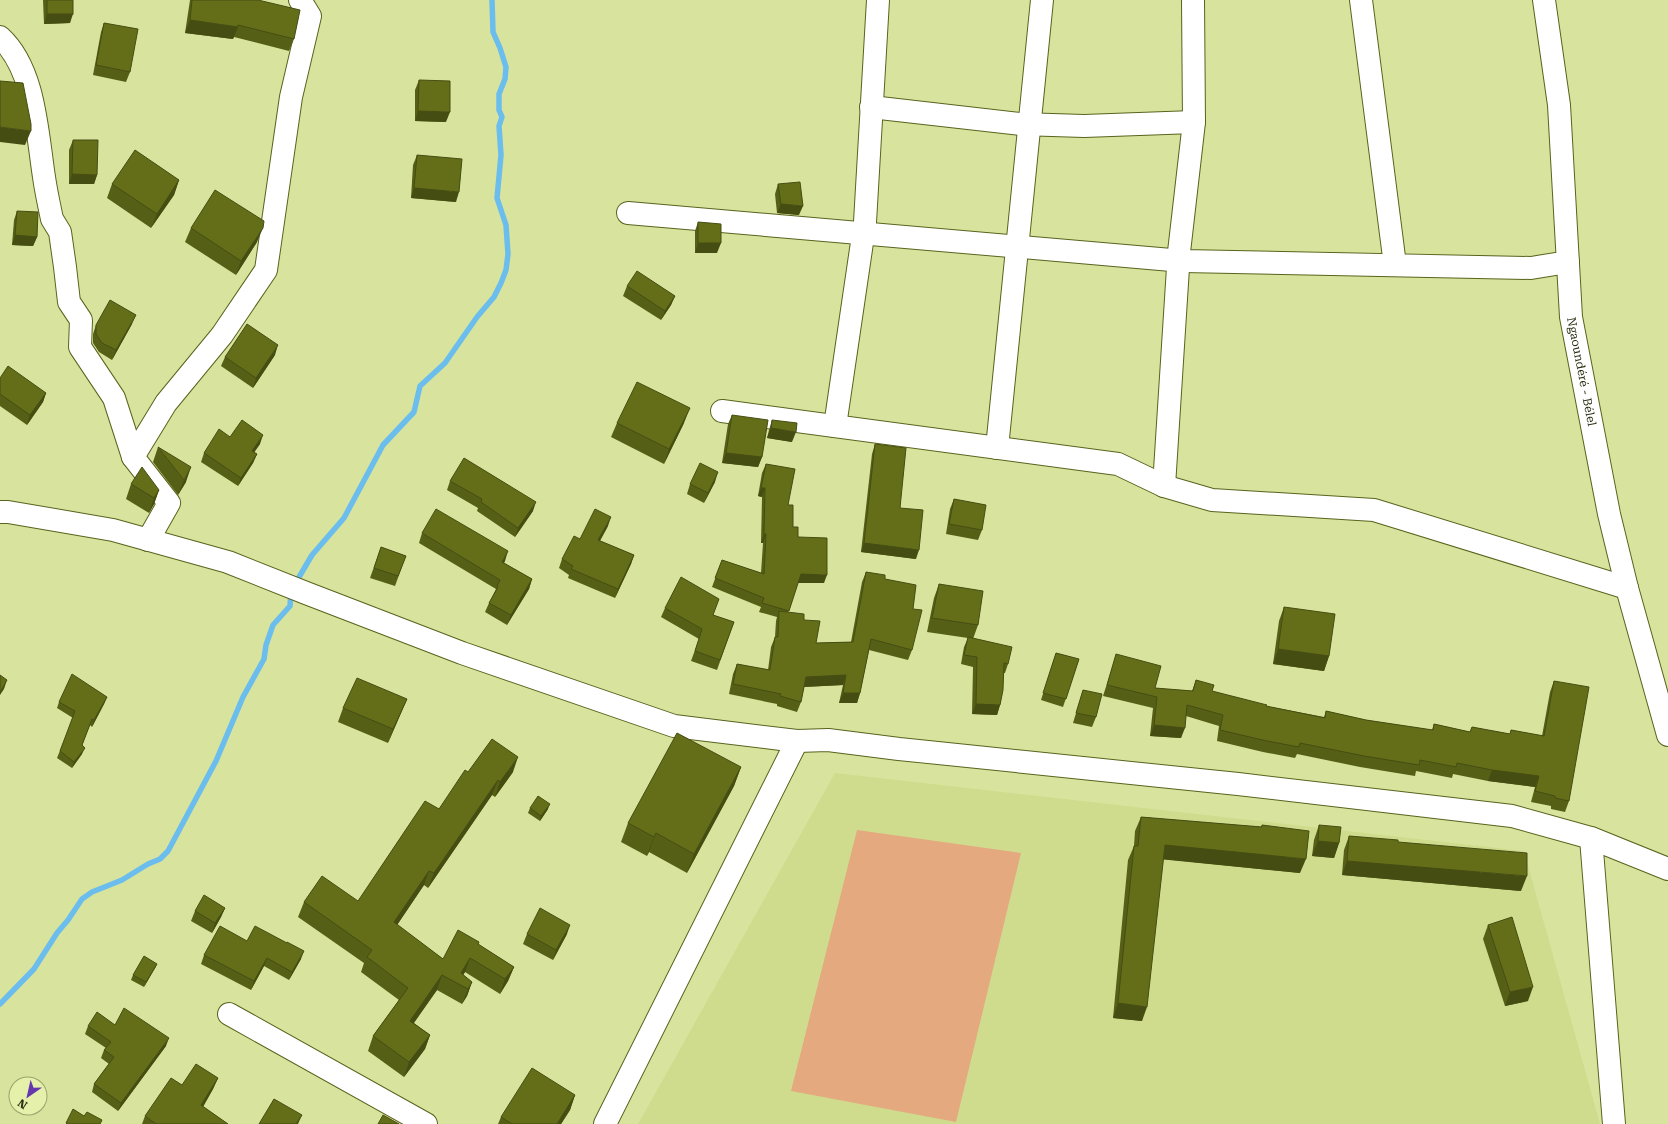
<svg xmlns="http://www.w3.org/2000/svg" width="1668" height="1124" font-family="'Roboto Serif',serif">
<rect width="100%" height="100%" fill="#d8e49d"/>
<!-- built -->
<polygon fill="#cfdc8d" points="835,773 1524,851 1600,1124 638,1124"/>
<!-- green -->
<polygon fill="#e4a97f" points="857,830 1021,853 956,1122 791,1091"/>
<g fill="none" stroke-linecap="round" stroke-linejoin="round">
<!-- stream -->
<g stroke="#6bbded" stroke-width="5.5">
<polyline points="295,584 312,555 344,518 383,445 414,412 420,386 445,363 477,317 494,297 501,283 506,270 508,254 506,225 497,198 501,155 499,126 502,117 499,110 499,94 505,79 506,67 500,48 493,32 492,0"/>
<polyline points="0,1004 34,969 57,933 68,920 82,899 92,892 122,880 148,864 160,859 168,851 216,761 243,697 264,659 266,645 273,625 290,606 291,591"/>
</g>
<!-- minor casing -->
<g stroke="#5a621d" stroke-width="24">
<g id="minor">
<polyline points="1361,0 1395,265"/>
<path d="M0,37C35,69 37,132 44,177C46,191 49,205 52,219L60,232L65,267L69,302L81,320L80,347L114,398L133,457"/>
<polyline points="871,107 1020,124 1084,126 1194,122"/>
<polyline points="628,213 1183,261 1531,268 1568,262"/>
<polyline points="722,411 1118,464 1164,486 1212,500 1374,510 1627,588"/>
<polyline points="835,426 865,222 878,0"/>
<polyline points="997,448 1042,0"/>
<polyline points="1164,486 1179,252 1194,122 1193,0"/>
<polyline points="0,512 8,512 113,530 228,562 306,593 462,653 674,726 797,741 828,740 899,749 1238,784 1512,816 1591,838 1668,869"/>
<polyline points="148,540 169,503 133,457 166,403 222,335 266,270 291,97 310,16 300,0"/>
<polyline points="1591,838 1614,1124"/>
<polyline points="229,1014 426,1124"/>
<polyline points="605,1124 797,741"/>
</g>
</g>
<!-- major casing -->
<g stroke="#5a621d" stroke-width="24">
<g id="major">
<path id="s1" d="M1544,0L1559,105L1571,317L1609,514L1627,588L1668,735"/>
</g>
</g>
<!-- minor -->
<use href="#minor" stroke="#fff" stroke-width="22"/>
<!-- major -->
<use href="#major" stroke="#fff" stroke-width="22"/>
</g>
<!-- wall -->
<g fill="#565f16">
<polygon points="43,0 73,0 70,23 44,24"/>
<polygon points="190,0 258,0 294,39 289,51 234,37 233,39 185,33"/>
<polygon points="104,23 130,72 126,82 93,75 101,32"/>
<polygon points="419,80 446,122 415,121 415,90"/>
<polygon points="73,140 97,175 94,184 69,184 69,150"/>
<polygon points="417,155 456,202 411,198 413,165"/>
<polygon points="179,180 174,195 151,228 107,198 112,184"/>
<polygon points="778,184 799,215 777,213 775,194"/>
<polygon points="17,211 37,237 33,246 12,245 14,220"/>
<polygon points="698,222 717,253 695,253 695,231"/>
<polygon points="191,228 257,242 236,275 185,242"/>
<polygon points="627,286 675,296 671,305 661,320 623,296"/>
<polygon points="132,324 112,360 99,352 93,343 93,334 96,325"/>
<polygon points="275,355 253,388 221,366 225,357"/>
<polygon points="0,378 46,393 43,402 27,425 0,406"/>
<polygon points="732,415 762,457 758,467 722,463 728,424"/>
<polygon points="772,420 792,442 767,438 769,430"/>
<polygon points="617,423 684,423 664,464 611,437"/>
<polygon points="230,437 260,444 254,452 257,454 253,463 238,486 201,462 204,453"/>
<polygon points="875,444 900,508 916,559 861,552 872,454"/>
<polygon points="158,447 186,482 178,495 153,462"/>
<polygon points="766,464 788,505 793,527 824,583 798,583 788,612 804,620 816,643 851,642 862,582 866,572 885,579 913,609 912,650 908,660 869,650 860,693 857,703 839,703 843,685 804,687 801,702 797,712 777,706 777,704 729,694 733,674 737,664 768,670 771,647 775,637 776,621 777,617 759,612 761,607 712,587 722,560 761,573 763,543 761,543 762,497 758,496 762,473"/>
<polygon points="450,481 533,511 515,537 477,511 478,508 447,490"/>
<polygon points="715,482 704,503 687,494 690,484"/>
<polygon points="131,484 159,490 154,504 149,513 126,499"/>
<polygon points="954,499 982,530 978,540 946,534 950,509"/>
<polygon points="608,526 600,541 634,555 631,564 615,598 568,578 569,575 559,568 562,559 580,539"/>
<polygon points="422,533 505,561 504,563 532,579 529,589 507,625 485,612 489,603 496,589 419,543"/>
<polygon points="381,547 406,556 395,586 370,578"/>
<polygon points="939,584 978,625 973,639 1008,664 1005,673 1004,673 1000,705 997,715 972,714 973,667 961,664 964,647 968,638 927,632 934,598"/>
<polygon points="1284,607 1329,656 1324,671 1273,664 1279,621"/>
<polygon points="665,608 713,615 734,622 717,670 691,661 699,639 661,617"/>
<polygon points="1056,653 1079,659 1063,707 1041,700"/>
<polygon points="1116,654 1155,688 1192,691 1196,680 1212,691 1266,706 1324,717 1326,711 1366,720 1432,730 1434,724 1470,732 1472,727 1510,734 1511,730 1542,736 1550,692 1554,681 1569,801 1565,812 1551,809 1551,806 1531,802 1535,787 1488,781 1453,774 1452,778 1416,771 1415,776 1360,767 1297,754 1295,758 1263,752 1217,741 1219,726 1186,716 1181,738 1150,736 1153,708 1103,696 1113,665"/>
<polygon points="1083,690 1096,717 1092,727 1073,723"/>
<polygon points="107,697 104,704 92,727 90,725 82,746 82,754 72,768 57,758 73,718 57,708 59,702"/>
<polygon points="407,699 401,713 388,743 338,722 343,708"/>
<polygon points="741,767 734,786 687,873 649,852 647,856 621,842 628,823"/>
<polygon points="468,772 513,772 495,797 492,795 428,888 424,885 397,925 443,959 479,942 478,944 514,967 508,981 500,994 465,972 463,975 472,982 467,996 462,1004 437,990 414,1023 430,1035 425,1049 404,1077 368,1051 373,1036 399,1000 361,972 364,963 298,917 304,902 358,901 439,809"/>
<polygon points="530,808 548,809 540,821 528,813"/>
<polygon points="1141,817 1261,827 1262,825 1300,873 1163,859 1142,1021 1113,1018 1128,860 1134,846 1135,831"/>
<polygon points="1319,825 1339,843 1334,858 1312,856 1314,840"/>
<polygon points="1349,836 1398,842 1521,891 1342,875 1344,850"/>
<polygon points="225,908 221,917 212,933 191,921 195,911"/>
<polygon points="1488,925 1528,1001 1505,1006 1483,939"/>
<polygon points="527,934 567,934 553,960 523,944"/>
<polygon points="247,941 301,959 289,980 264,966 251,990 201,964 204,955"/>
<polygon points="157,964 155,968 144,987 131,980 133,975"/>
<polygon points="115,1025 166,1046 118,1111 92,1092 94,1084 109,1064 101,1058 104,1050 106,1048 85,1034 88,1026"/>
<polygon points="218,1078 213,1089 203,1107 228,1124 142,1124 145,1116 182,1085"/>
<polygon points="575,1095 570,1110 561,1124 498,1124 501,1117"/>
</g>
<!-- shaded-wall -->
<g fill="#464d12">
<polygon points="47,14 73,14 70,23 44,24"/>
<polygon points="190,20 238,27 233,39 185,33"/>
<polygon points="418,111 450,112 446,122 415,121"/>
<polygon points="0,127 31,131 25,145 0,142"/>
<polygon points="72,174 97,175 94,184 69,184"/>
<polygon points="179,180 174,195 151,228 157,214"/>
<polygon points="414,188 459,192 456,202 411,198"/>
<polygon points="781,204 803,206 799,215 777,213"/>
<polygon points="263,228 257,242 236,275 241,261"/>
<polygon points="15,235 37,237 33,246 12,245"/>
<polygon points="698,243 721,243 717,253 695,253"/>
<polygon points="675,296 671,305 661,320 665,311"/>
<polygon points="136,315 132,324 112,360 116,350"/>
<polygon points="278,345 275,355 253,388 256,378"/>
<polygon points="46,393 43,402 27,425 30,415"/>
<polygon points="690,408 684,423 664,464 669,449"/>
<polygon points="771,428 796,432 792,442 767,438"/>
<polygon points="263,435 260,444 249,460 252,451"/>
<polygon points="726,453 762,457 758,467 722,463"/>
<polygon points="257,454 253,463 238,486 241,478"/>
<polygon points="191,467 186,482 178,495 184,480"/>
<polygon points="718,472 715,482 704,503 708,493"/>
<polygon points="761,488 765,488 762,497 758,496"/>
<polygon points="159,490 154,504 149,513 154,498"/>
<polygon points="536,502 533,511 515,537 518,528"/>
<polygon points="611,517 608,526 595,549 598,540"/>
<polygon points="764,534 766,534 763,543 761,543"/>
<polygon points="864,543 919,550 916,559 861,552"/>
<polygon points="508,551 505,561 498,571 502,562"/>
<polygon points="634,555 631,564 615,598 618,589"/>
<polygon points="801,574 827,575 824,583 798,583"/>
<polygon points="532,579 529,589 507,625 511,615"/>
<polygon points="1278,649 1329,656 1324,671 1273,664"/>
<polygon points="846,675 843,685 802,687 806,677"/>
<polygon points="7,680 4,689 0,695 0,692"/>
<polygon points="843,693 860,693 857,703 839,703"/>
<polygon points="107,697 104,704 92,727 94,720"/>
<polygon points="407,699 401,713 388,743 393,729"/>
<polygon points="976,704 1000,705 997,715 972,714"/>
<polygon points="1154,725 1185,728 1181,738 1150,736"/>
<polygon points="85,748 82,754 72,768 74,762"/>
<polygon points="518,757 513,772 495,797 500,782"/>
<polygon points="741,767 734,786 687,873 694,854"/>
<polygon points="1492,770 1539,776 1535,787 1488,781"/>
<polygon points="498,780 492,795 428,888 434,873"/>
<polygon points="550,804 548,809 540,821 541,816"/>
<polygon points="656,833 649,852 647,856 654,837"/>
<polygon points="1318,841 1339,843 1334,858 1312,856"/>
<polygon points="1165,845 1306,859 1300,873 1159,859"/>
<polygon points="1347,861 1527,876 1521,891 1342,875"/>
<polygon points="429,871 424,885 389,937 394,922"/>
<polygon points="225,908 221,917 212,933 215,923"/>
<polygon points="570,925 567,934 553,960 556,950"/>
<polygon points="304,951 301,959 289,980 292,972"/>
<polygon points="267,958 264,966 251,990 254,981"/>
<polygon points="470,958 465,972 458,984 461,973"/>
<polygon points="157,964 155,968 144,987 146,982"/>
<polygon points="514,967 508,981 500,994 505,979"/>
<polygon points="442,975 437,990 405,1035 410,1021"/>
<polygon points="472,982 467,996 462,1004 468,989"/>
<polygon points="1533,987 1528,1001 1505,1006 1510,992"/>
<polygon points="1118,1003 1147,1007 1142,1021 1113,1018"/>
<polygon points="430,1035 425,1049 404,1077 409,1062"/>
<polygon points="169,1038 166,1046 118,1111 121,1103"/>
<polygon points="218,1078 213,1089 197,1117 201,1105"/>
<polygon points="575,1095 570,1110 561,1124 557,1124"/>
<polygon points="302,1115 298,1124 296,1124"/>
</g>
<!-- building -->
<g fill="#646e19" stroke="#464d12">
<rect x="47" y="0" width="26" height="14"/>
<polygon points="192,0 258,0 300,10 294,39 238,25 238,27 190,20"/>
<polygon points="104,23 138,29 130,72 96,65"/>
<polygon points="419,80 450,81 450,112 418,111"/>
<polygon points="0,81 23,83 31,124 31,131 0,127"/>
<polygon points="73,140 98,140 97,175 72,174"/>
<polygon points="135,150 179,180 157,214 112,184"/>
<polygon points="417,155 462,159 459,192 414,188"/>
<polygon points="800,182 803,206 781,204 778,184"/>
<polygon points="215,190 264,221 263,228 241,261 191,228"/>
<polygon points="17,211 38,212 37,237 15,235"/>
<polygon points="698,222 721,224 721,243 698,243"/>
<polygon points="637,271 675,296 665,311 627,286"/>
<polygon points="110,300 136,315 116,350 102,343 96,334 96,325"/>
<polygon points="247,324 278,345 256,378 225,357"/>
<polygon points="8,366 46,393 30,415 0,394 0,378"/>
<polygon points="637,382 690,408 669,449 617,423"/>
<polygon points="732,415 768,420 762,457 726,453"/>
<polygon points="242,420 263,435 252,451 257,454 241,478 204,453 219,429 230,437"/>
<polygon points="772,420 797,423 796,432 771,428"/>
<polygon points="875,444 906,448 900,508 923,510 919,550 864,543"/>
<polygon points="158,447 191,467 184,480"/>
<polygon points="464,458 536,502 518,528 481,502 482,499 450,481"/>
<polygon points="700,463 718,472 708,493 690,484"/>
<polygon points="766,464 795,469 788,505 793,505 793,527 798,527 798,537 827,538 827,575 801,574 789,611 762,603 764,598 715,578 722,560 764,574 766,534 764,534 765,488 761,488"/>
<polygon points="142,467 159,490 154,498 131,484"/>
<polygon points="954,499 986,505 982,530 949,524"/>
<polygon points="436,509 508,551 502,562 532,579 511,615 489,603 498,587 497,586 500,580 422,533"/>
<polygon points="595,509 611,517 598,540 634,555 618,589 571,569 573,566 562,559 574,536 580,539"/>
<polygon points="381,547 406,556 398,576 374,568"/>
<polygon points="866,572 885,575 885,579 916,585 913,609 922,610 912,650 871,639 860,693 843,693 846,675 806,677 801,702 780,696 781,694 733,684 737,664 770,670 775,637 778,637 779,611 804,614 804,620 820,621 816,643 853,642"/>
<polygon points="681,577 719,599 713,615 734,622 720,660 695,651 702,629 665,608"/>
<polygon points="939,584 983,591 978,625 932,618"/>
<polygon points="1284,607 1335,614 1329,656 1278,649"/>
<polygon points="968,637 1012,647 1008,664 1004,663 1003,690 1000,705 976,704 977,657 964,655"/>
<polygon points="1056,653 1079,659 1066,699 1043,693"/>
<polygon points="1116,654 1161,666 1155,688 1193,691 1196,680 1214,685 1212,691 1267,705 1266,706 1325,718 1326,711 1366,720 1433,730 1434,724 1470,732 1472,727 1510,734 1511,730 1544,736 1554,681 1589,687 1569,801 1555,798 1555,796 1535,791 1539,776 1492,770 1457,763 1456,767 1420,760 1419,765 1364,756 1300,743 1299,747 1267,741 1220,730 1223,715 1187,705 1185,728 1154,725 1157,697 1107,685"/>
<polygon points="72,674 107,697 94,720 92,719 82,745 85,748 74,762 60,751 75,711 59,702"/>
<polygon points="0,675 7,680 0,692"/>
<polygon points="357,678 407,699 393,729 343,708"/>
<polygon points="1083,690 1102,694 1096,717 1076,713"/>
<polygon points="677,733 741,767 694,854 656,833 654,837 628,823"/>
<polygon points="492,739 518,757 500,782 498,780 434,873 429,871 394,922 443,959 458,930 479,942 478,944 514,967 505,979 470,958 461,973 472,982 468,989 442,975 410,1021 430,1035 409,1062 373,1036 408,988 367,957 372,950 304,902 322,876 358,901 425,801 439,809 465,770 468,772"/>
<polygon points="538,796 550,804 541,816 530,808"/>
<polygon points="1141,817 1262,827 1262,825 1309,831 1306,859 1165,845 1147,1007 1118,1003 1134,846 1138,846"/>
<polygon points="1319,825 1341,827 1339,843 1318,841"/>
<polygon points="1349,836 1398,840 1398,842 1527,853 1527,876 1347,861"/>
<polygon points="204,895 225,908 215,923 195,911"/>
<polygon points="540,908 570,925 556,950 527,934"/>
<polygon points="1512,917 1533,987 1510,992 1488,925"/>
<polygon points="220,926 247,941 255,926 287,943 287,942 304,951 292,972 267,958 254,981 204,955"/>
<polygon points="144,956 157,964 146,982 133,975"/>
<polygon points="124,1008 169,1038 121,1103 94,1084 114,1057 104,1050 111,1042 88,1026 97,1012 115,1025"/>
<polygon points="196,1064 218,1078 201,1105 228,1124 156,1124 145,1116 171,1078 182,1085"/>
<polygon points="532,1068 575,1095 557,1124 512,1124 501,1117"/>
<polygon points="274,1099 302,1115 296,1124 259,1124"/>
<polygon points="73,1109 84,1116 87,1112 102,1120 100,1124 67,1124 66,1123"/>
<polygon points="383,1115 399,1124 378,1124"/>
</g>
<g text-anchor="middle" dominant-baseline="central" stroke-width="4" stroke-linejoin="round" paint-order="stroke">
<!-- street labels -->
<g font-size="12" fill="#2d3114" stroke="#e5f1aa">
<text stroke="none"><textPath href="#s1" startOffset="374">Ngaoundéré - Bélel</textPath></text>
</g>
</g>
<!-- north arrow -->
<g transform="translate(28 1096) rotate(214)"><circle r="19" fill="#e5f1aa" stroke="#9ba46e"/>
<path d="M0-3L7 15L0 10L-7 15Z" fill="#6638b0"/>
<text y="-6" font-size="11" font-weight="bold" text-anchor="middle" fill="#2d3114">N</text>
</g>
</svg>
